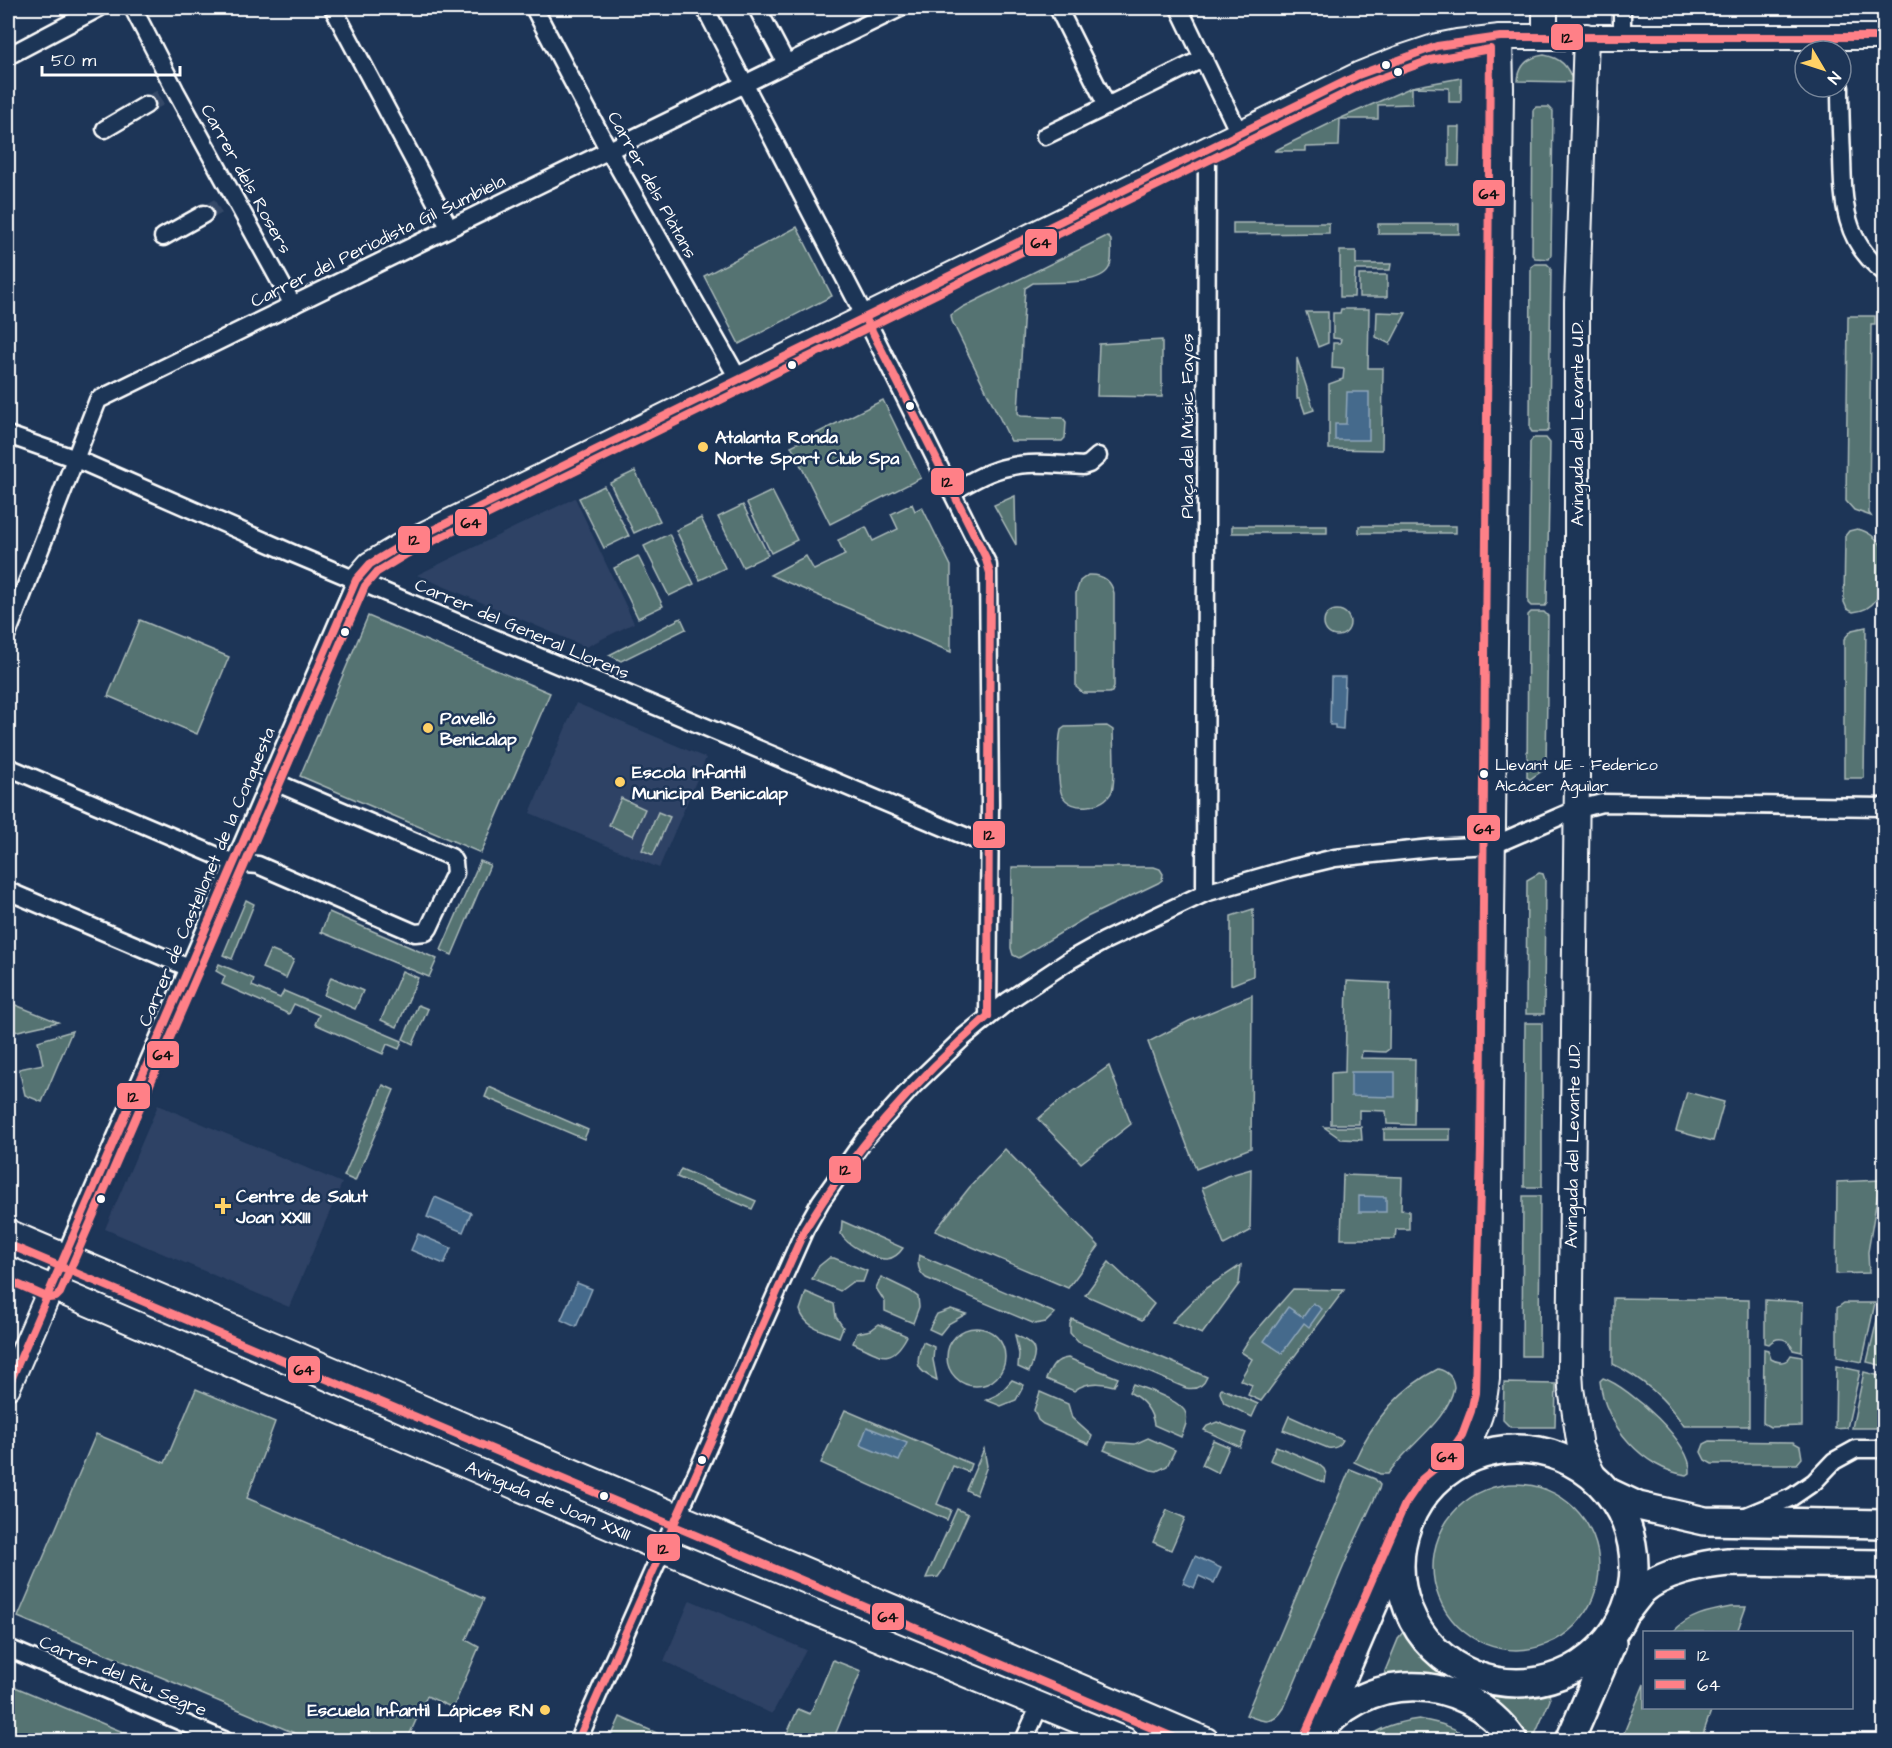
<svg xmlns="http://www.w3.org/2000/svg" width="1892" height="1748" font-family="'Architects Daughter',sans-serif">
<rect width="100%" height="100%" fill="#1d3557"/>
<filter id="ink" filterUnits="userSpaceOnUse"><feTurbulence type="fractalNoise" baseFrequency=".0167" numOctaves="2"/><feDisplacementMap in="SourceGraphic" scale="12" xChannelSelector="R" yChannelSelector="G"/><feConvolveMatrix kernelMatrix="1 2 1 2 8 2 1 2 1" color-interpolation-filters="sRGB"/></filter>
<g filter="url(#ink)">
<!-- built -->
<g fill="#2e4265">
<polygon points="575,498 634,623 586,647 417,575"/>
<polygon points="576,703 706,758 659,868 530,813"/>
<polygon points="158,1105 342,1183 289,1307 105,1229"/>
<polygon points="690,1600 806,1650 772,1714 664,1661"/>
</g>
<!-- green -->
<g fill="#547372" stroke="#aab9b8" stroke-width="1.5">
<path d="M1544,55C1561,58 1568,66 1573,82L1518,81C1519,65 1529,57 1544,55Z"/>
<polygon points="1461,78 1461,102 1449,102 1449,88 1412,87 1412,104 1378,105 1378,119 1340,119 1339,146 1306,147 1306,151 1274,151 1339,119 1412,87"/>
<polygon points="1536,107 1549,107 1553,111 1551,255 1549,259 1535,258 1532,255 1533,110"/>
<polygon points="1449,127 1460,127 1459,166 1449,166"/>
<polygon points="1233,223 1329,223 1329,233 1233,234"/>
<rect x="1378" y="224" width="81" height="10"/>
<polygon points="797,227 832,296 739,344 704,276"/>
<path d="M1107,236L1111,240C1111,249 1113,260 1109,268C1100,286 1051,282 1033,283L1025,288L1018,413L1021,416L1063,418L1066,422L1065,438L1062,441H1011L952,321L951,315L963,307Z"/>
<polygon points="1340,251 1356,251 1356,264 1391,264 1390,270 1355,270 1354,297 1340,297"/>
<polygon points="1535,264 1547,264 1551,268 1549,429 1547,432 1532,432 1530,429 1531,267"/>
<rect x="1359" y="275" width="28" height="22"/>
<polygon points="1341,309 1369,309 1368,368 1383,368 1382,450 1329,449 1329,384 1343,379 1344,369 1332,368 1333,343 1340,343 1341,339 1333,338 1333,313 1340,313"/>
<polygon points="1306,312 1328,312 1328,343 1318,347"/>
<polygon points="1377,312 1406,313 1390,344 1376,337"/>
<polygon points="1848,316 1875,316 1875,325 1871,325 1869,513 1871,516 1854,510 1846,501"/>
<polygon points="1162,340 1162,397 1097,396 1099,344"/>
<polygon points="1297,358 1314,410 1305,413 1300,398 1297,398"/>
<polygon points="883,400 921,478 830,524 791,446"/>
<polygon points="1533,438 1546,438 1550,443 1547,603 1545,606 1531,606 1528,603 1530,442"/>
<polygon points="635,471 660,521 634,533 610,483"/>
<polygon points="604,486 629,536 604,548 579,498"/>
<polygon points="772,491 797,540 771,553 747,503"/>
<polygon points="1015,496 1016,545 994,505"/>
<polygon points="912,504 915,511 922,507 951,566 951,652 770,575 806,556 814,570 845,555 838,540 866,527 873,541 898,529 891,514"/>
<polygon points="743,505 768,555 743,567 718,517"/>
<polygon points="701,518 725,568 700,580 676,530"/>
<rect x="1232" y="526" width="95" height="7"/>
<rect x="1359" y="526" width="97" height="7"/>
<path d="M1857,529C1868,531 1881,540 1884,552C1886,556 1884,563 1884,567C1884,588 1878,610 1853,612L1847,609L1844,602L1845,536L1849,531Z"/>
<polygon points="669,534 694,584 669,596 644,546"/>
<polygon points="638,556 663,606 638,618 614,568"/>
<path d="M1088,575C1102,574 1111,580 1114,593V687L1112,692L1109,693H1083L1076,687V593L1080,581Z"/>
<circle cx="1337" cy="623" r="13"/>
<polygon points="1531,612 1544,612 1548,616 1546,768 1530,779 1527,777 1528,615"/>
<polygon points="368,616 550,693 481,853 300,776"/>
<polygon points="681,618 686,629 621,661 609,655"/>
<polygon points="140,620 229,657 197,734 108,696"/>
<polygon points="1866,627 1864,778 1844,778 1844,639 1852,630"/>
<path d="M1107,726L1113,730C1113,744 1116,779 1112,791C1105,808 1071,813 1062,795C1057,784 1058,743 1061,730L1065,727Z"/>
<polygon points="621,798 645,809 633,836 609,825"/>
<polygon points="658,812 670,817 653,855 642,850"/>
<polygon points="480,861 490,865 452,955 441,950"/>
<polygon points="1012,867 1154,867 1160,869 1163,874 1162,880 1158,883 1087,917 1019,958 1013,955 1011,948"/>
<polygon points="1539,873 1543,874 1545,880 1544,1014 1526,1014 1527,880"/>
<polygon points="246,900 254,904 232,959 223,955"/>
<polygon points="1253,909 1253,976 1231,985 1231,916"/>
<polygon points="329,912 437,959 429,977 321,932"/>
<polygon points="270,950 294,960 286,978 262,968"/>
<polygon points="219,964 254,979 252,986 280,998 284,991 402,1041 399,1049 387,1044 383,1054 315,1024 319,1015 294,1004 289,1014 222,984 225,976 216,971"/>
<polygon points="402,971 418,978 397,1027 381,1020"/>
<polygon points="331,977 363,991 355,1009 324,995"/>
<polygon points="1347,981 1390,983 1389,1049 1385,1052 1362,1051 1361,1058 1415,1059 1414,1125 1387,1124 1386,1111 1359,1110 1359,1124 1331,1124 1331,1073 1345,1072"/>
<polygon points="1252,995 1251,1148 1196,1169 1148,1042 1189,1021"/>
<polygon points="8,1002 58,1022 9,1033"/>
<polygon points="418,1005 428,1009 413,1044 403,1039"/>
<polygon points="1525,1023 1542,1023 1542,1187 1524,1187"/>
<polygon points="72,1031 42,1102 25,1095 19,1069 43,1064 38,1041"/>
<polygon points="1109,1066 1131,1124 1081,1163 1038,1119 1057,1103"/>
<polygon points="383,1085 394,1090 355,1181 344,1176"/>
<polygon points="489,1087 588,1130 584,1139 485,1097"/>
<polygon points="1687,1092 1724,1102 1713,1141 1676,1131"/>
<polygon points="1324,1127 1361,1127 1362,1140 1341,1139"/>
<rect x="1384" y="1129" width="66" height="11"/>
<polygon points="1005,1149 1099,1246 1068,1288 935,1231 969,1188"/>
<polygon points="681,1169 756,1201 752,1209 677,1177"/>
<polygon points="1251,1169 1250,1231 1224,1245 1202,1188 1227,1176"/>
<polygon points="1343,1175 1402,1177 1401,1210 1409,1211 1409,1229 1396,1229 1395,1239 1341,1239"/>
<polygon points="1880,1180 1868,1252 1869,1273 1836,1274 1837,1182"/>
<polygon points="1523,1196 1540,1196 1539,1356 1522,1356"/>
<path d="M842,1221L903,1248C899,1254 895,1258 887,1259C875,1260 846,1245 841,1234Z"/>
<path d="M919,1255L1055,1313L1046,1322L1035,1324L926,1278C918,1271 917,1265 919,1255Z"/>
<polygon points="829,1258 834,1258 867,1271 863,1282 852,1282 840,1291 812,1279 819,1266"/>
<polygon points="1109,1262 1154,1304 1142,1320 1085,1295"/>
<polygon points="1241,1265 1239,1284 1202,1334 1172,1322 1206,1288"/>
<polygon points="881,1277 910,1291 918,1297 919,1307 913,1323 885,1311 885,1302 876,1288"/>
<polygon points="1293,1289 1344,1290 1261,1401 1248,1395 1252,1385 1240,1380 1252,1359 1241,1352 1250,1338"/>
<path d="M806,1292L834,1304L836,1317L843,1327L839,1337C824,1331 804,1327 800,1310Z"/>
<path d="M1613,1298L1749,1300V1426H1684C1666,1399 1642,1378 1613,1364Z"/>
<path d="M1765,1300L1803,1302L1802,1352L1793,1350C1789,1338 1778,1335 1769,1344L1765,1343Z"/>
<polygon points="1844,1303 1875,1303 1862,1362 1837,1357 1837,1308"/>
<polygon points="1881,1303 1884,1303 1884,1366 1867,1362"/>
<polygon points="951,1309 966,1314 948,1324 940,1334 929,1329 937,1314"/>
<path d="M1072,1319L1207,1377C1203,1387 1196,1390 1186,1388L1078,1342L1070,1333V1324Z"/>
<path d="M879,1324L907,1336C890,1368 879,1354 853,1343L857,1333L871,1330Z"/>
<circle cx="976" cy="1357" r="29"/>
<path d="M1015,1335C1036,1344 1039,1350 1029,1372L1018,1367L1019,1354Z"/>
<path d="M923,1342L934,1347L933,1360L937,1380C916,1371 914,1364 923,1342Z"/>
<path d="M1764,1349L1768,1350L1771,1359C1779,1364 1787,1363 1791,1355L1802,1357V1426L1770,1427L1763,1423Z"/>
<path d="M1068,1358L1118,1378L1114,1386C1100,1382 1086,1381 1074,1391L1046,1379C1051,1368 1055,1359 1068,1358Z"/>
<polygon points="1836,1366 1860,1371 1847,1428 1835,1429"/>
<path d="M1438,1369C1447,1371 1453,1377 1454,1387C1447,1423 1408,1444 1388,1474H1380L1354,1462C1372,1422 1398,1389 1438,1369Z"/>
<polygon points="1864,1372 1884,1377 1884,1428 1852,1428"/>
<path d="M1603,1378C1629,1387 1694,1444 1690,1473L1687,1475C1644,1470 1604,1424 1600,1381Z"/>
<polygon points="1012,1380 1024,1385 1016,1400 1001,1406 986,1400 999,1394"/>
<polygon points="1504,1383 1556,1384 1555,1427 1510,1427 1503,1420"/>
<path d="M1133,1384C1145,1389 1183,1401 1186,1414C1188,1422 1184,1429 1181,1437L1154,1425C1152,1409 1142,1399 1129,1392Z"/>
<polygon points="1221,1388 1258,1404 1252,1417 1224,1403 1220,1393"/>
<polygon points="196,1389 275,1422 247,1498 484,1599 466,1640 479,1647 453,1708 427,1696 407,1740 311,1740 18,1617 96,1434 165,1463"/>
<polygon points="1040,1392 1068,1404 1072,1418 1092,1436 1089,1444 1043,1424 1038,1420 1034,1410"/>
<polygon points="845,1410 971,1464 968,1472 953,1466 937,1504 951,1510 947,1520 821,1463"/>
<path d="M1289,1416L1343,1440C1340,1446 1335,1449 1328,1448L1283,1430Z"/>
<polygon points="1217,1422 1246,1433 1240,1447 1204,1430 1207,1426"/>
<polygon points="1148,1438 1175,1450 1167,1466 1157,1471 1151,1470 1104,1450 1108,1442 1135,1444"/>
<polygon points="1213,1440 1229,1447 1218,1473 1202,1465"/>
<polygon points="1710,1441 1793,1442 1800,1446 1802,1458 1797,1464 1712,1464 1705,1460 1701,1452 1704,1444"/>
<polygon points="1276,1446 1317,1463 1324,1469 1326,1474 1325,1483 1270,1460"/>
<polygon points="984,1449 987,1466 976,1495 966,1490"/>
<path d="M1350,1469L1375,1479L1380,1485L1379,1489L1350,1551L1284,1708C1273,1726 1263,1722 1246,1715Z"/>
<circle cx="1516" cy="1567" r="83"/>
<polygon points="957,1509 968,1514 943,1570 938,1577 926,1578"/>
<polygon points="1167,1510 1185,1518 1171,1550 1153,1542"/>
<path d="M1731,1607H1746L1737,1632H1673C1688,1615 1709,1611 1731,1607Z"/>
<path d="M1404,1631L1409,1632C1414,1637 1418,1644 1423,1650C1445,1675 1478,1693 1512,1693C1523,1693 1539,1687 1549,1692L1550,1700L1534,1737L1526,1738L1389,1679L1385,1671L1399,1637Z"/>
<polygon points="833,1660 861,1671 833,1740 827,1737 825,1740 784,1740 798,1709 810,1714"/>
<polygon points="8,1684 142,1740 8,1740"/>
<polygon points="1644,1684 1644,1708 1712,1708 1701,1740 1621,1740"/>
<polygon points="620,1717 668,1738 675,1740 610,1740"/>
<path d="M1419,1719C1440,1723 1456,1727 1472,1740H1363C1381,1727 1397,1722 1419,1719Z"/>
</g>
<!-- water -->
<g fill="#446b8c" stroke="#8fa6ba" stroke-width="1.5">
<polygon points="1347,392 1369,392 1369,440 1335,440 1335,424 1346,424"/>
<polygon points="1331,677 1345,677 1343,729 1335,728 1335,725 1330,725"/>
<polygon points="1351,1072 1395,1072 1395,1097 1351,1096"/>
<polygon points="1359,1196 1386,1197 1386,1212 1359,1212"/>
<polygon points="435,1197 471,1213 463,1232 427,1217"/>
<polygon points="418,1234 451,1248 444,1264 411,1250"/>
<polygon points="577,1283 592,1289 576,1327 561,1320"/>
<polygon points="1313,1303 1322,1309 1309,1327 1304,1323 1282,1353 1264,1341 1288,1307 1303,1317"/>
<polygon points="867,1427 907,1443 899,1461 860,1445"/>
<polygon points="1195,1556 1221,1568 1214,1583 1199,1576 1194,1588 1183,1583"/>
</g>
<g fill="none" stroke-linecap="round" stroke-linejoin="round">
<!-- street-tunnel -->
<g stroke="#344968" stroke-width="16" stroke-dasharray="16 8" stroke-linecap="butt">
<polyline points="146,105 166,95"/>
<polyline points="204,214 224,203"/>
</g>
<!-- street casing -->
<g stroke="#fff" stroke-width="21">
<g id="street">
<polyline points="133,8 175,90 293,305"/>
<polyline points="333,8 449,227"/>
<polyline points="534,8 608,149 739,380"/>
<polyline points="705,8 866,319 988,565 990,804 988,1016"/>
<polyline points="757,8 786,63"/>
<polyline points="1058,8 1107,106 1204,58"/>
<polyline points="1179,8 1239,133"/>
<polyline points="1622,36 1622,8"/>
<polyline points="8,56 99,8"/>
<path d="M1840,87C1840,110 1841,133 1842,156C1843,202 1844,242 1884,272"/>
<polyline points="105,129 146,105"/>
<polyline points="1045,136 1107,106"/>
<polyline points="163,237 204,214"/>
<polyline points="8,435 76,459 294,554 972,839 989,839"/>
<path d="M952,492C970,482 988,471 1008,467C1031,461 1059,465 1083,466L1089,464L1098,456"/>
<polyline points="8,632 98,400 900,8"/>
<polyline points="8,767 234,863 258,865 415,933 426,932 429,928 455,873 454,862 451,857 270,780"/>
<polyline points="8,891 189,968"/>
<polyline points="1205,893 1207,149"/>
<polyline points="51,1288 356,580"/>
<polyline points="1744,1517 1792,1497 1814,1482 1834,1461 1856,1449 1884,1449"/>
<polyline points="8,1648 224,1740"/>
<polyline points="578,1740 805,1229 821,1201 864,1140 913,1086 964,1037 1008,1001 1070,960 1104,941 1205,893 1289,869 1335,858 1431,848 1494,845 1575,810 1602,803 1884,807"/>
<polyline points="1024,1740 1039,1707"/>
</g>
</g>
<!-- secondary casing -->
<g stroke="#fff" stroke-width="28">
<g id="secondary">
<polyline points="1545,36 1545,8"/>
<polyline points="1586,36 1577,302 1577,777 1570,1370 1571,1388 1580,1447 1594,1477"/>
<polyline points="356,580 370,564 400,546 1358,75 1398,59 1437,46 1457,42 1500,37 1884,37"/>
<polyline points="8,1232 1206,1740"/>
<polyline points="8,1269 663,1550 1125,1740"/>
<polyline points="8,1387 51,1288"/>
<path d="M1452,1468C1474,1436 1483,1417 1487,1378L1501,89L1500,37"/>
</g>
</g>
<!-- primary casing -->
<g stroke="#fff" stroke-width="32">
<g id="primary">
<circle cx="1517" cy="1566" r="117"/>
<polyline points="1608,1492 1638,1506 1705,1521 1884,1524"/>
<path d="M1627,1610C1632,1604 1637,1597 1642,1591C1661,1573 1704,1564 1728,1562L1884,1564"/>
<polyline points="1322,1725 1395,1554"/>
<path d="M1314,1740C1363,1668 1464,1670 1513,1740"/>
<polyline points="1570,1740 1612,1643"/>
</g>
</g>
<!-- street -->
<use href="#street" stroke="#1d3557" stroke-width="16"/>
<!-- secondary -->
<use href="#secondary" stroke="#1d3557" stroke-width="24"/>
<!-- primary -->
<use href="#primary" stroke="#1d3557" stroke-width="27"/>
<!-- bus-1 casing -->
<g stroke="#1d3557" stroke-width="12">
<g id="bus-1">
<polyline points="866,319 985,556 990,573 988,1016"/>
<polyline points="8,1387 356,580 370,564 400,546 1358,75 1437,46 1500,37 1884,37"/>
<path d="M578,1740L805,1229C855,1147 916,1079 988,1016"/>
</g>
</g>
<!-- bus-2 casing -->
<g stroke="#1d3557" stroke-width="12">
<g id="bus-2">
<polyline points="12,1246 1180,1740"/>
<polyline points="8,1280 49,1298 56,1297 60,1293 365,586 377,572 405,555 1362,85 1430,60 1490,49 1481,1147 1475,1393 1471,1411 1462,1435 1444,1461 1422,1479 1405,1504 1304,1736"/>
</g>
</g>
<!-- bus-1 -->
<use href="#bus-1" stroke="#ff8087" stroke-width="8"/>
<!-- bus-2 -->
<use href="#bus-2" stroke="#ff8087" stroke-width="8"/>
</g>
</g>
<!-- markers -->
<g fill="#fff" stroke="#1d3557" stroke-width="2">
<circle cx="1386" cy="65" r="5"/>
<circle cx="1398" cy="72" r="5"/>
<circle cx="792" cy="365" r="5"/>
<circle cx="910" cy="406" r="5"/>
<circle cx="345" cy="632" r="5"/>
<circle cx="1484" cy="774" r="5"/>
<circle cx="101" cy="1199" r="5"/>
<circle cx="702" cy="1460" r="5"/>
<circle cx="604" cy="1496" r="5"/>
</g>
<g fill="#ffd166" stroke="#1d3557" stroke-width="2">
<circle cx="703" cy="447" r="6"/>
<circle cx="428" cy="728" r="6"/>
<circle cx="620" cy="782" r="6"/>
<path d="M220 1197h6v6h6v6h-6v6h-6v-6h-6v-6h6z"/>
<circle cx="545" cy="1710" r="6"/>
</g>
<g text-anchor="middle" dominant-baseline="central" stroke-width="5" stroke-linejoin="round" paint-order="stroke">
<!-- bus labels -->
<g font-size="16" fill="#fff" stroke="#1d3557" text-anchor="start">
<text x="1495" y="765">Llevant UE - Federico<tspan x="1495" dy="21">Alcácer Aguilar</tspan></text>
</g>
<!-- street labels -->
<g font-size="18" fill="#fff" stroke="#1d3557">
<text transform="translate(246 179) rotate(61)">Carrer dels Rosers</text>
<text transform="translate(652 185) rotate(61)">Carrer dels Plàtans</text>
<text transform="translate(378 241) rotate(-26)">Carrer del Periodista Gil Sumbiela</text>
<text transform="translate(1577 423) rotate(-90)">Avinguda del Levante U.D.</text>
<text transform="translate(1187 426) rotate(-90)">Plaça del Músic Fayos</text>
<text transform="translate(522 629) rotate(23)">Carrer del General Llorens</text>
<text transform="translate(207 877) rotate(-67)">Carrer de Castellonet de la Conquesta</text>
<text transform="translate(1573 1145) rotate(-89)">Avinguda del Levante U.D.</text>
<text transform="translate(548 1501) rotate(23)">Avinguda de Joan XXIII</text>
<text transform="translate(123 1676) rotate(23)">Carrer del Riu Segre</text>
</g>
<!-- poi labels -->
<g font-size="18" font-weight="bold" fill="#fff" stroke="#1d3557" text-anchor="start">
<text x="715" y="437">Atalanta Ronda<tspan x="715" dy="21">Norte Sport Club Spa</tspan></text>
<text x="440" y="718">Pavelló<tspan x="440" dy="21">Benicalap</tspan></text>
<text x="632" y="772">Escola Infantil<tspan x="632" dy="21">Municipal Benicalap</tspan></text>
<text x="236" y="1196">Centre de Salut<tspan x="236" dy="21">Joan XXIII</tspan></text>
<text x="533" y="1710" text-anchor="end">Escuela Infantil Lápices RN</text>
</g>
</g>
<g stroke="#1d3557" stroke-width="2">
<rect x="1550" y="23" width="34" height="28" rx="6" fill="#ff8087"/>
<rect x="1472" y="179" width="34" height="28" rx="6" fill="#ff8087"/>
<rect x="1024" y="228" width="34" height="29" rx="6" fill="#ff8087"/>
<rect x="930" y="467" width="35" height="29" rx="6" fill="#ff8087"/>
<rect x="454" y="508" width="34" height="29" rx="6" fill="#ff8087"/>
<rect x="397" y="525" width="34" height="29" rx="6" fill="#ff8087"/>
<rect x="1466" y="814" width="35" height="28" rx="6" fill="#ff8087"/>
<rect x="972" y="820" width="34" height="29" rx="6" fill="#ff8087"/>
<rect x="146" y="1040" width="34" height="29" rx="6" fill="#ff8087"/>
<rect x="116" y="1082" width="35" height="28" rx="6" fill="#ff8087"/>
<rect x="828" y="1155" width="34" height="29" rx="6" fill="#ff8087"/>
<rect x="287" y="1355" width="34" height="29" rx="6" fill="#ff8087"/>
<rect x="1430" y="1442" width="35" height="29" rx="6" fill="#ff8087"/>
<rect x="646" y="1533" width="35" height="29" rx="6" fill="#ff8087"/>
<rect x="871" y="1602" width="34" height="29" rx="6" fill="#ff8087"/>
</g>
<g font-size="16" text-anchor="middle" font-weight="bold" fill="#111">
<text x="1567" y="43">12</text>
<text x="1489" y="199">64</text>
<text x="1041" y="248">64</text>
<text x="947" y="487">12</text>
<text x="471" y="528">64</text>
<text x="414" y="545">12</text>
<text x="1484" y="834">64</text>
<text x="989" y="840">12</text>
<text x="163" y="1060">64</text>
<text x="133" y="1102">12</text>
<text x="845" y="1175">12</text>
<text x="304" y="1375">64</text>
<text x="1447" y="1462">64</text>
<text x="663" y="1554">12</text>
<text x="888" y="1622">64</text>
</g>
<!-- margin -->
<rect width="1892" height="1748" fill="none" stroke="#1d3557" stroke-width="30"/>
<rect x="15" y="15" width="1862" height="1718" fill="none" stroke="#fff" stroke-width="2" filter="url(#ink)"/>
<!-- legend -->
<rect x="1643" y="1631" width="210" height="78" fill="#1d3557" stroke="#77869a" stroke-width="1.5"/>
<rect x="1655" y="1650" width="30" height="9" fill="#ff8087" stroke="#77869a" stroke-width="1.5"/>
<text x="1697" y="1661" font-size="18" fill="#ffffff">12</text>
<rect x="1655" y="1680" width="30" height="9" fill="#ff8087" stroke="#77869a" stroke-width="1.5"/>
<text x="1697" y="1691" font-size="18" fill="#ffffff">64</text>
<!-- north arrow -->
<g transform="translate(1823 69) rotate(129)"><circle r="28" fill="#1d3557" stroke="#77869a" stroke-width="1.5"/>
<path d="M0-4.5L10 22L0 15L-10 22Z" fill="#ffd166"/>
<text y="-9" font-size="16" font-weight="bold" text-anchor="middle" fill="#ffffff">N</text>
</g>
<!-- scale -->
<path d="M42 66v9h138v-9" fill="none" stroke="#ffffff" stroke-width="3"/>
<text x="51" y="66" font-size="18" fill="#ffffff" stroke="#1d3557" stroke-width="4.5" paint-order="stroke">50 m</text>
</svg>
